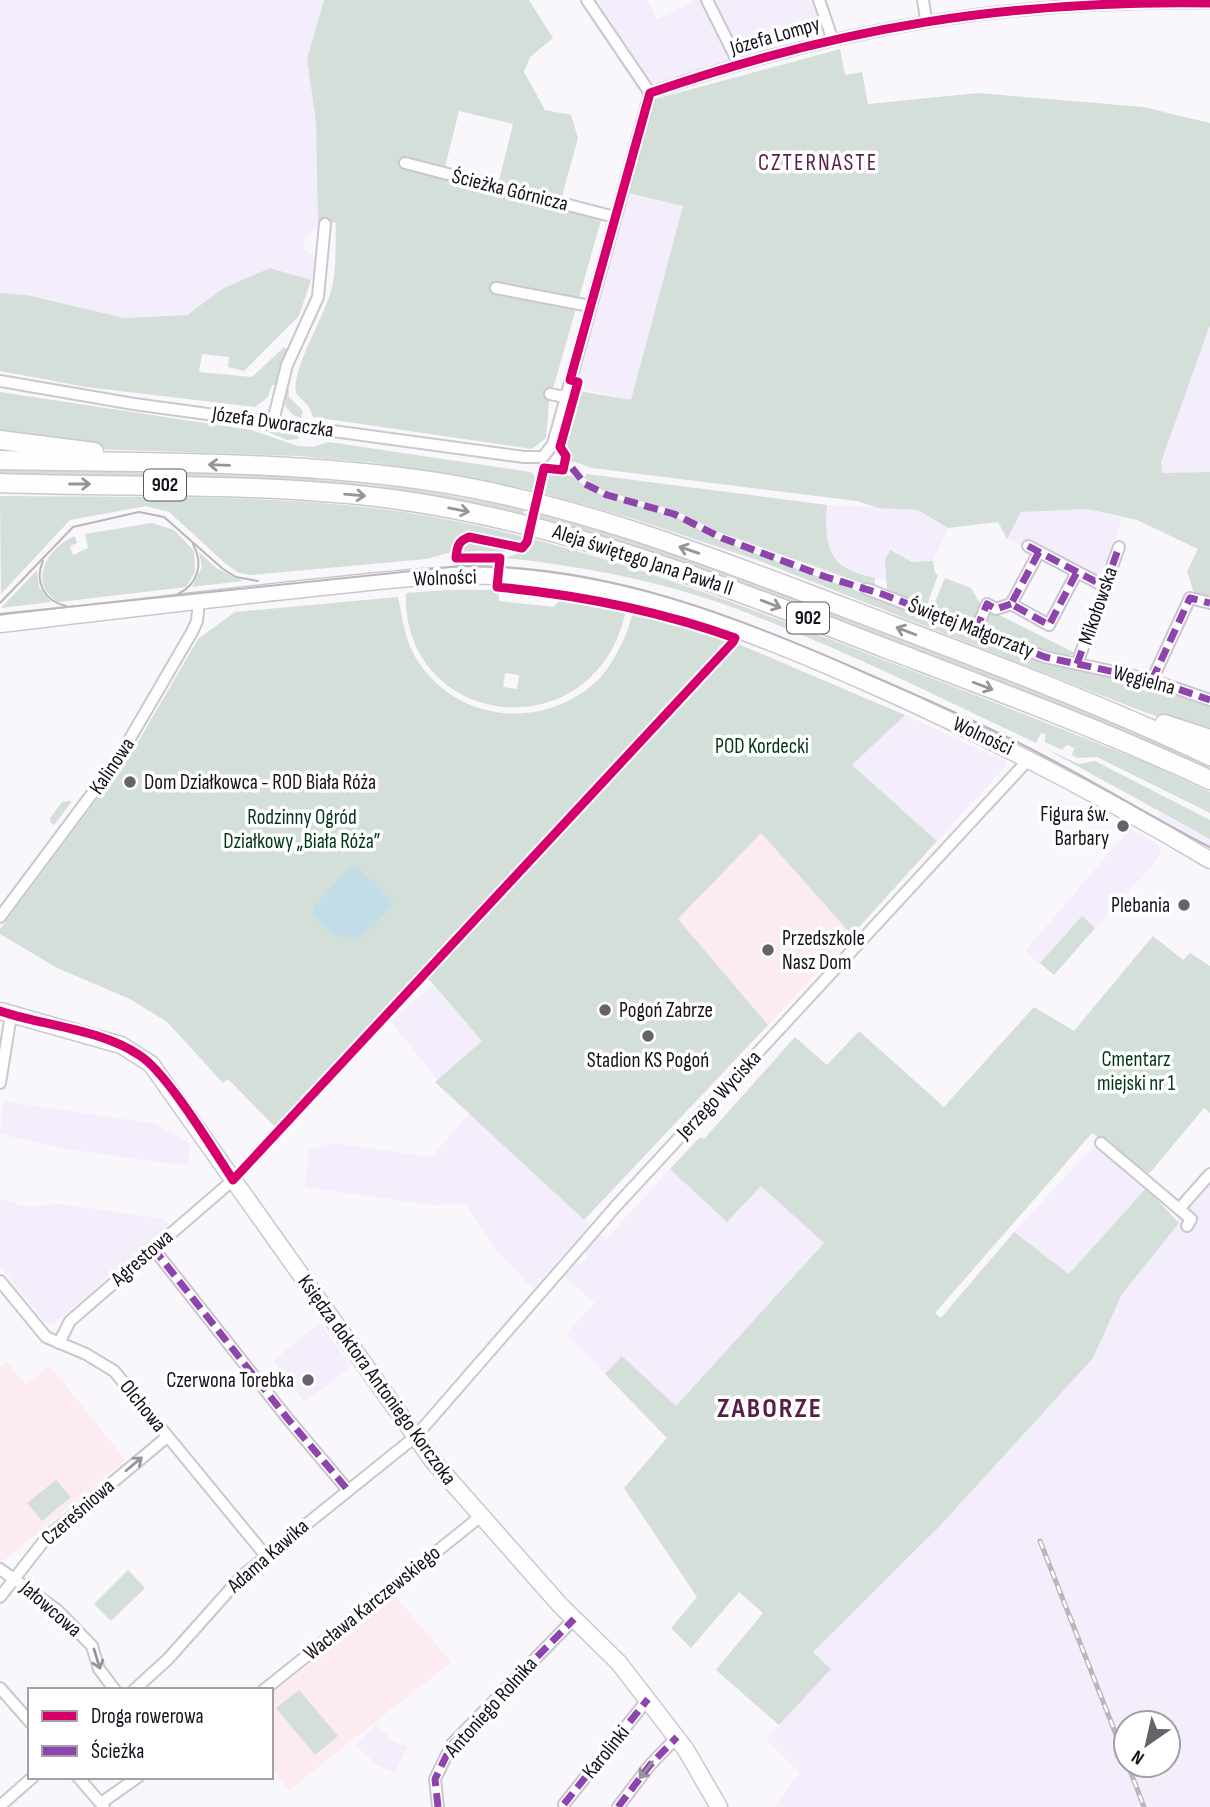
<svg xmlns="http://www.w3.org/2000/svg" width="1210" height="1807" font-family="'Sofia Sans Condensed',sans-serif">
<rect width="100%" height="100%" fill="#f9f6fc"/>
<!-- built -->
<g fill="#f4edfc" fill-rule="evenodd">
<polygon points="0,0 324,0 307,59 316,123 319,227 305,237 304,248 317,259 316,275 311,280 270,268 224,288 187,315 124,318 27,295 0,293"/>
<polygon points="578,0 647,0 657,19 696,0 811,0 822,30 638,90"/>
<polygon points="628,193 683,206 631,401 575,386"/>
<polygon points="1210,325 1210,472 1162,473 1161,462"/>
<polygon points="827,505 918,510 948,528 933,561 885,560 886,580 853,574 833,556 827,542"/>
<polygon points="1087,509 1122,518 1101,581 1007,539 1021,512"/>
<polygon points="905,715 1006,762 1005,767 937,841 852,765"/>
<polygon points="1161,813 1210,839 1210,849 1157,821"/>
<polygon points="1130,829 1156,843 1161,852 1140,881 1138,880 1054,975 1025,951"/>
<polygon points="433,985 482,1041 437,1080 391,1021"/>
<polygon points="3,1101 156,1124 190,1144 188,1166 59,1148 0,1134"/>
<polygon points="469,1113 589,1225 533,1289 500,1254 465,1204 433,1205 305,1187 309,1150 330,1143 432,1157"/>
<polygon points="1094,1146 1146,1188 1069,1274 1014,1232"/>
<polygon points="670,1169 727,1221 761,1185 824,1243 676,1406 623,1356 605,1374 566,1334 595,1303 563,1275 574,1263 581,1265 588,1258 584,1251 600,1234 606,1239"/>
<path d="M1210,1182V1807H774L800,1773L766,1739L831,1669L813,1652L867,1596L911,1557L1093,1358L1122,1294L1179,1223L1177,1218ZM1126,1723H1168V1765H1126Z"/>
<polygon points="0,1199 26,1207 60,1204 164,1219 169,1225 52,1325 46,1323 0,1266"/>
<polygon points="320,1323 351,1366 305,1402 273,1361"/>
<polygon points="376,1724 393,1741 407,1747 395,1773 377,1765 356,1745"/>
</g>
<!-- education -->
<g fill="#fcecf2">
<polygon points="761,833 852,935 768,1025 678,919"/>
<polygon points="7,1362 26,1385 50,1366 125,1460 3,1561 0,1560 0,1368"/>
<polygon points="395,1596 451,1662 289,1790 271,1767 271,1694"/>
</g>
<!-- green -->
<g fill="#d4dfd9" fill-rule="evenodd">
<path d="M324,0H529L553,38L530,57L524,72L545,110L571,115L578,138L562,196L499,181L513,124L459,111L443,175L602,217L549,403L546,438L532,449L313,417L309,407L296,393C291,369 325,317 332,287C337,267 335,243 336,223L318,221L316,123L307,59Z"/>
<polygon points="840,49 845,75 862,72 868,104 978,93 1143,107 1210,123 1210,325 1161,462 1162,473 1210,472 1210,600 1195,596 1187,571 1198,549 1137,520 1087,509 1021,512 1007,539 998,522 948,528 918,510 878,508 857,501 592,468 569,460 564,445 579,391 631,400 683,206 628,193 652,100"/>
<polygon points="270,268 311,280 299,316 244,371 228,367 229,357 202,354 199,372 252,377 284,347 288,350 276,385 272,385 268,397 255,407 86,387 0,371 0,293 27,295 124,318 187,315 224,288"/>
<polygon points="288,377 289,397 303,411 301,418 293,415 285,406"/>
<polygon points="0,392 251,430 298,446 312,447 329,442 531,472 536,478 536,486 544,488 550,474 572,476 591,491 678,518 717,539 1043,660 1148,683 1210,705 1210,734 1144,712 757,560 631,518 535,491 457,475 375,463 298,456 93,449 0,437"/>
<polygon points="257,427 299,432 298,439 287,440"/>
<path d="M0,469L284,476L414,489L525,509L523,514C352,482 174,478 0,475Z"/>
<path d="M587,474L827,505C824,549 829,569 875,578V588L721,533L676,511L604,491L584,478Z"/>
<path d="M0,496C141,498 296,492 434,517C566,541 691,586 816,634C925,675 1034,718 1143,761L1210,792V813L1097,757L1077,758L1072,755L1074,748L1067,745L1062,750L1045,742V734L1041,733L1036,743C937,696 837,646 734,608C661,581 582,566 505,558L529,550L534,543L523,541L516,545L469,534L460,536L452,552L426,559L252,575L239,573L226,564L169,512L146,506L70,520L1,594Z"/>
<path d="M540,514C657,543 769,588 881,632C991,675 1102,716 1210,764V770C1124,729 1034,697 945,662C811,610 677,559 540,518Z"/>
<path d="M152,523L174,530L194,551L195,572L186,587L59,602C26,583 48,547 75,536L77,543L70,546L73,555L88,548L85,534Z"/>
<polygon points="475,540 513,549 513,551 482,555 482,551 474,551 473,555 463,554 466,542"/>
<polygon points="890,550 912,562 933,561 935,573 938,575 927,605 887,591 885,560"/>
<polygon points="199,552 216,568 243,581 192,587 202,567"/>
<polygon points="37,570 39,587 51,602 1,608"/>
<polygon points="945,578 971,588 982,607 972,625 933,607"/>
<path d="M449,590H494L499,595V601L554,607L562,597L626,609C598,753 402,731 406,593ZM505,673L519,675L517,689L503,687Z"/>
<path d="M398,597C403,620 405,643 419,663C461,724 545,730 598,680C609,669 620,649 626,634C630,626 630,616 636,610L729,640L577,808L276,1128L228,1079L223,1083L167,1022L130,999L57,968L0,934V929L131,754L198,639L235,612Z"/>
<polygon points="987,609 1075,653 1068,657 1044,652 982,629"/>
<polygon points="736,643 905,715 852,765 937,841 852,935 761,833 678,919 768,1025 584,1220 435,1082 482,1041 427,977 585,810"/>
<polygon points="1046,749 1079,764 1095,761 1210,820 1210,839"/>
<polygon points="72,801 54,825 50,822 50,818 62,802"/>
<polygon points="1082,916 1095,928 1054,975 1040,963"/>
<polygon points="1153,936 1183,960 1190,953 1210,966 1210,1113 1204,1108 1149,1174 1092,1133 935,1313 941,1318 1014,1232 1069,1274 1146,1188 1179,1223 1122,1294 1093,1358 937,1529 813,1652 831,1669 779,1725 716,1670 763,1613 739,1592 691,1648 671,1628 697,1597 624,1488 667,1438 605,1374 622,1356 676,1406 824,1243 761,1186 727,1222 670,1169 700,1137 704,1139 795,1037 827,1065 859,1031 944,1107 1034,1007 1074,1031"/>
<polygon points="56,1480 71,1497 42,1521 27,1503"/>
<polygon points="128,1570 145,1588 111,1621 94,1604"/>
<polygon points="299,1690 338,1736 315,1755 276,1708"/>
</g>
<!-- water -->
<path fill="#c3dde6" d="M351,866C368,872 381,891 394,902C363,941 351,956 313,915V908Z"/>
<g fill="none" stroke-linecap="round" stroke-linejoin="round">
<!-- street casing -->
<g stroke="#cbc7cf" stroke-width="14">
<g id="street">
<polyline points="587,0 650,93"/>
<polyline points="707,0 739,64"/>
<polyline points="819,0 832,38"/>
<polyline points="923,0 926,19"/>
<polyline points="405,163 615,217"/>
<polyline points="496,288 590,306"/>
<path d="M0,381L134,404L524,457H543L553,444L650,93C841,27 1007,0 1210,3"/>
<polyline points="550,394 565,397"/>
<polyline points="273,421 287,365 318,297 325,224"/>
<polyline points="1028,546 1104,586"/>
<polyline points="1039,552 1011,604 1049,625 1077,572"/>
<polyline points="867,589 1045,657 1152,680 1210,700"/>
<polyline points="976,630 987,604 996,609 1011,604"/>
<polyline points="1077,664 1119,547"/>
<polyline points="1152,680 1190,598 1210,603"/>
<polyline points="0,917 118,759 192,632 197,621 199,601"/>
<polyline points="0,1083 11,1015"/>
<polyline points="1101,1143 1179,1209"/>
<polyline points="1187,1226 1191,1219 1179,1209 1210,1174"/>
<polyline points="153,1248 288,1419 347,1489"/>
<polyline points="0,1281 46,1337 86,1354 114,1371 266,1556"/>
<polyline points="59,1343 70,1321 233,1180"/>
<polyline points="0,1569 57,1610 92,1646 99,1669 115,1690"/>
<polyline points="0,1597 47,1537 167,1437"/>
<polyline points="0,1688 30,1722"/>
<polyline points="134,1690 168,1659 242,1576 415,1437 616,1206 1029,759"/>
<polyline points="264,1690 481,1516"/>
<polyline points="78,1777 104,1807"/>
<polyline points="101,1803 138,1777"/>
<polyline points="564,1804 648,1699"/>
<polyline points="0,1806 33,1777"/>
<polyline points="438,1807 435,1779 452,1744 574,1619"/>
<polyline points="618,1807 650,1765 677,1737"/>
</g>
</g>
<!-- secondary casing -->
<g stroke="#cbc7cf" stroke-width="19">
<g id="secondary">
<path d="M0,624C104,612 208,599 312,588C373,582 435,573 497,576C633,583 758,634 881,689C994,740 1103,796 1210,860"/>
<polyline points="0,1011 121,1045 151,1064 433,1461 560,1605 619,1663 686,1750 719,1807"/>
</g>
</g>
<!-- primary casing -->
<g stroke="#cbc7cf" stroke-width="21">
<g id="primary">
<polyline points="0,440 94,452"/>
<path d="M0,460C145,463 292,460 436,482C578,504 713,558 846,608C969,655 1092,700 1210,756"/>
<path d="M0,483C131,488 262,482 392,499C563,522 722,585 882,647C992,689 1103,730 1210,780"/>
<polyline points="1164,724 1210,739"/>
</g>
</g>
<!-- street -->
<use href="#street" stroke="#fefeff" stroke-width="10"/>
<!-- secondary -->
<use href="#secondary" stroke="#fefeff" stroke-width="16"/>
<!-- primary -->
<use href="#primary" stroke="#fefeff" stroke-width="18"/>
<!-- tram -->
<g stroke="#b8b7b9" stroke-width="2">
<path d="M43,561C34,581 44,601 66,606"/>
<path d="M178,594C198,584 204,564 193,544"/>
<polyline points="0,603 73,527 139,512 164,517 223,569 236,577 258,581"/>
<path d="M0,614L460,566C605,564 740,617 870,675C930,701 990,727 1048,758C1102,786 1155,819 1210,847"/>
</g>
<!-- rail casing -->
<g stroke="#b8b7b9" stroke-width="5">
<g id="rail">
<polyline points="1040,1541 1126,1760"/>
<polyline points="1128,1765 1144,1807"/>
</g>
</g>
<!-- rail -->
<use href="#rail" stroke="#fff" stroke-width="2.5" stroke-dasharray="8" stroke-linecap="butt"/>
<!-- quiet -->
<g stroke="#8e44ad" stroke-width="7" stroke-dasharray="14 7" stroke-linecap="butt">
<polyline points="572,468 585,484 607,495 674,514 722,538 826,577 882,594 1045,657 1152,680 1210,700"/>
<polyline points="1028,546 1104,586"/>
<polyline points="1039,552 1011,604 1049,625 1077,572"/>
<polyline points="976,630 987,604 996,609 1011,604"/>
<polyline points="1077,664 1119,547"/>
<polyline points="1152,680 1190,598 1210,603"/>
<polyline points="153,1248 288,1419 347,1489"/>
<polyline points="564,1804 648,1699"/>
<polyline points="438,1807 435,1779 452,1744 574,1619"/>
<polyline points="618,1807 650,1765 677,1737"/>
</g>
<!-- cycleway casing -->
<g stroke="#fff" stroke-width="13">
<path id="cycleway" d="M0,1011C44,1026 100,1029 139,1055C166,1071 214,1151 233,1180L733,642L735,638C657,610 579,595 497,587L500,558H456C457,547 458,541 469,537L522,548L527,542L544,468L563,470L566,456L560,447L578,382L570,380L650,93C841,27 1007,0 1210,3"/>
</g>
<!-- cycleway -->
<use href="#cycleway" stroke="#d6006c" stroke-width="9"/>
</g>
<!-- one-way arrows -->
<defs><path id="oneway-shaft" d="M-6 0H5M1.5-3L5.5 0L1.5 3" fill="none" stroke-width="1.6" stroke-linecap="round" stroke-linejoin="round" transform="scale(1.75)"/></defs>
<g stroke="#969499">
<use href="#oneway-shaft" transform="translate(219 465) rotate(-178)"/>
<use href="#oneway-shaft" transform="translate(80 484)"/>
<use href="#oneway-shaft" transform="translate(355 495) rotate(5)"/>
<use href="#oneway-shaft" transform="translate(459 510) rotate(11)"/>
<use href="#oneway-shaft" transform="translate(689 550) rotate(-161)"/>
<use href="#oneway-shaft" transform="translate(771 604) rotate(21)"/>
<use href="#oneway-shaft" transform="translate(906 631) rotate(-159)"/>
<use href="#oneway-shaft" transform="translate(983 686) rotate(21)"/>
<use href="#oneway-shaft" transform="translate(134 1464) rotate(-40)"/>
<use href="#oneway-shaft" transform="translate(97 1659) rotate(73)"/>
<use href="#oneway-shaft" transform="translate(646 1770) rotate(128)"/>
</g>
<!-- markers -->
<g fill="#65626a" stroke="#fff" stroke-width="2.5">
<circle cx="130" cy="782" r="7"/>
<circle cx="1123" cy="826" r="7"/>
<circle cx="1184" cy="905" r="7"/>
<circle cx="768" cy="950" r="7"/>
<circle cx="605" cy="1010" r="7"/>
<circle cx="648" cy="1036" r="7"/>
<circle cx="308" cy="1380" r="7"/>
</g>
<g text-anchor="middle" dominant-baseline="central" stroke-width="7" stroke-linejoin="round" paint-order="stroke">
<!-- shield labels -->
<g fill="#fff" stroke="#5c5960" stroke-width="2">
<rect x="144" y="469.5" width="42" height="31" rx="5"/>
<rect x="787" y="602.5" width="42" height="31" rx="5"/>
</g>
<g font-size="19" font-weight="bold" fill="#16121c">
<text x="165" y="485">902</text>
<text x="808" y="618">902</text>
</g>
<!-- street labels -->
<g font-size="21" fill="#16121c" stroke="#fff">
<text transform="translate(775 36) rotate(-16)">Józefa Lompy</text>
<text transform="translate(510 190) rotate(14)">Ścieżka Górnicza</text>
<text transform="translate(273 422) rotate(8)">Józefa Dworaczka</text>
<text transform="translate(643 560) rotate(18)">Aleja świętego Jana Pawła II</text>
<text transform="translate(445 578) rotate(-2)">Wolności</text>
<text transform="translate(1098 606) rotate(-71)">Mikołowska</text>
<text transform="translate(971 628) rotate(21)">Świętej Małgorzaty</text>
<text transform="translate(1144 680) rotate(15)">Węgielna</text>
<text transform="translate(983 736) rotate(25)">Wolności</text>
<text transform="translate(112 766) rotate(-56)">Kalinowa</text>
<text transform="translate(719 1095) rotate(-47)">Jerzego Wyciska</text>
<text transform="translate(142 1258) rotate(-41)">Agrestowa</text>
<text transform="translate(377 1380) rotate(54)">Księdza doktora Antoniego Korczoka</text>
<text transform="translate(143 1406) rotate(51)">Olchowa</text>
<text transform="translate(78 1512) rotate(-41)">Czereśniowa</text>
<text transform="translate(268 1556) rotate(-41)">Adama Kawika</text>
<text transform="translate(372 1603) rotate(-39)">Wacława Karczewskiego</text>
<text transform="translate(51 1609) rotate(41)">Jałowcowa</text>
<text transform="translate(491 1707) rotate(-48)">Antoniego Rolnika</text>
<text transform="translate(606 1752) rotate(-51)">Karolinki</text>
</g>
<!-- park labels -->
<g font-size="21" fill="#02361a" stroke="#fff">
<text x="762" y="746">POD Kordecki</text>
<text x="302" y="817">Rodzinny Ogród<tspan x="302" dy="24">Działkowy „Biała Róża”</tspan></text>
<text x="1136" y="1059">Cmentarz<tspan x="1136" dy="24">miejski nr 1</tspan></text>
</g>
<!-- poi labels -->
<g font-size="21" fill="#16121c" stroke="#fff" text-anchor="start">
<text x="144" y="782">Dom Działkowca - ROD Biała Róża</text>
<text x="1109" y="814" text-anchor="end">Figura św.<tspan x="1109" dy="24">Barbary</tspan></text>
<text x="1170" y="905" text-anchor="end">Plebania</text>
<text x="782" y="938">Przedszkole<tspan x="782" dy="24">Nasz Dom</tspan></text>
<text x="619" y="1010">Pogoń Zabrze</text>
<text x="648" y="1060" text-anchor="middle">Stadion KS Pogoń</text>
<text x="294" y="1380" text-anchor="end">Czerwona Torebka</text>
</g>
<!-- neighbourhood labels -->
<g font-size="23" letter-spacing="2" fill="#561f4a" stroke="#fff">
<text x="818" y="163">CZTERNASTE</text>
</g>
<!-- district labels -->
<g font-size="28" font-weight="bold" letter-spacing="2" fill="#561f4a" stroke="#fff">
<text x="770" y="1408">ZABORZE</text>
</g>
</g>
<!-- legend -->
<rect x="28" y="1688" width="245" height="91" fill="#ffffff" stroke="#a2a0a4" stroke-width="2"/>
<rect x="42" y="1711" width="35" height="10" fill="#d6006c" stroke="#a2a0a4" stroke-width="2"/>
<text x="91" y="1723" font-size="21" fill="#16121c">Droga rowerowa</text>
<rect x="42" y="1746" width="35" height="10" fill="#8e44ad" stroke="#a2a0a4" stroke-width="2"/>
<text x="91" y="1758" font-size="21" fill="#16121c">Ścieżka</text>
<!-- north arrow -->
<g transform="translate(1147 1744) rotate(214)"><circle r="33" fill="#ffffff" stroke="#a2a0a4" stroke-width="2"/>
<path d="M0-5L12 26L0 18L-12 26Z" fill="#65626a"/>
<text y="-10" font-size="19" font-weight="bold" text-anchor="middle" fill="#16121c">N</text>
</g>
</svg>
